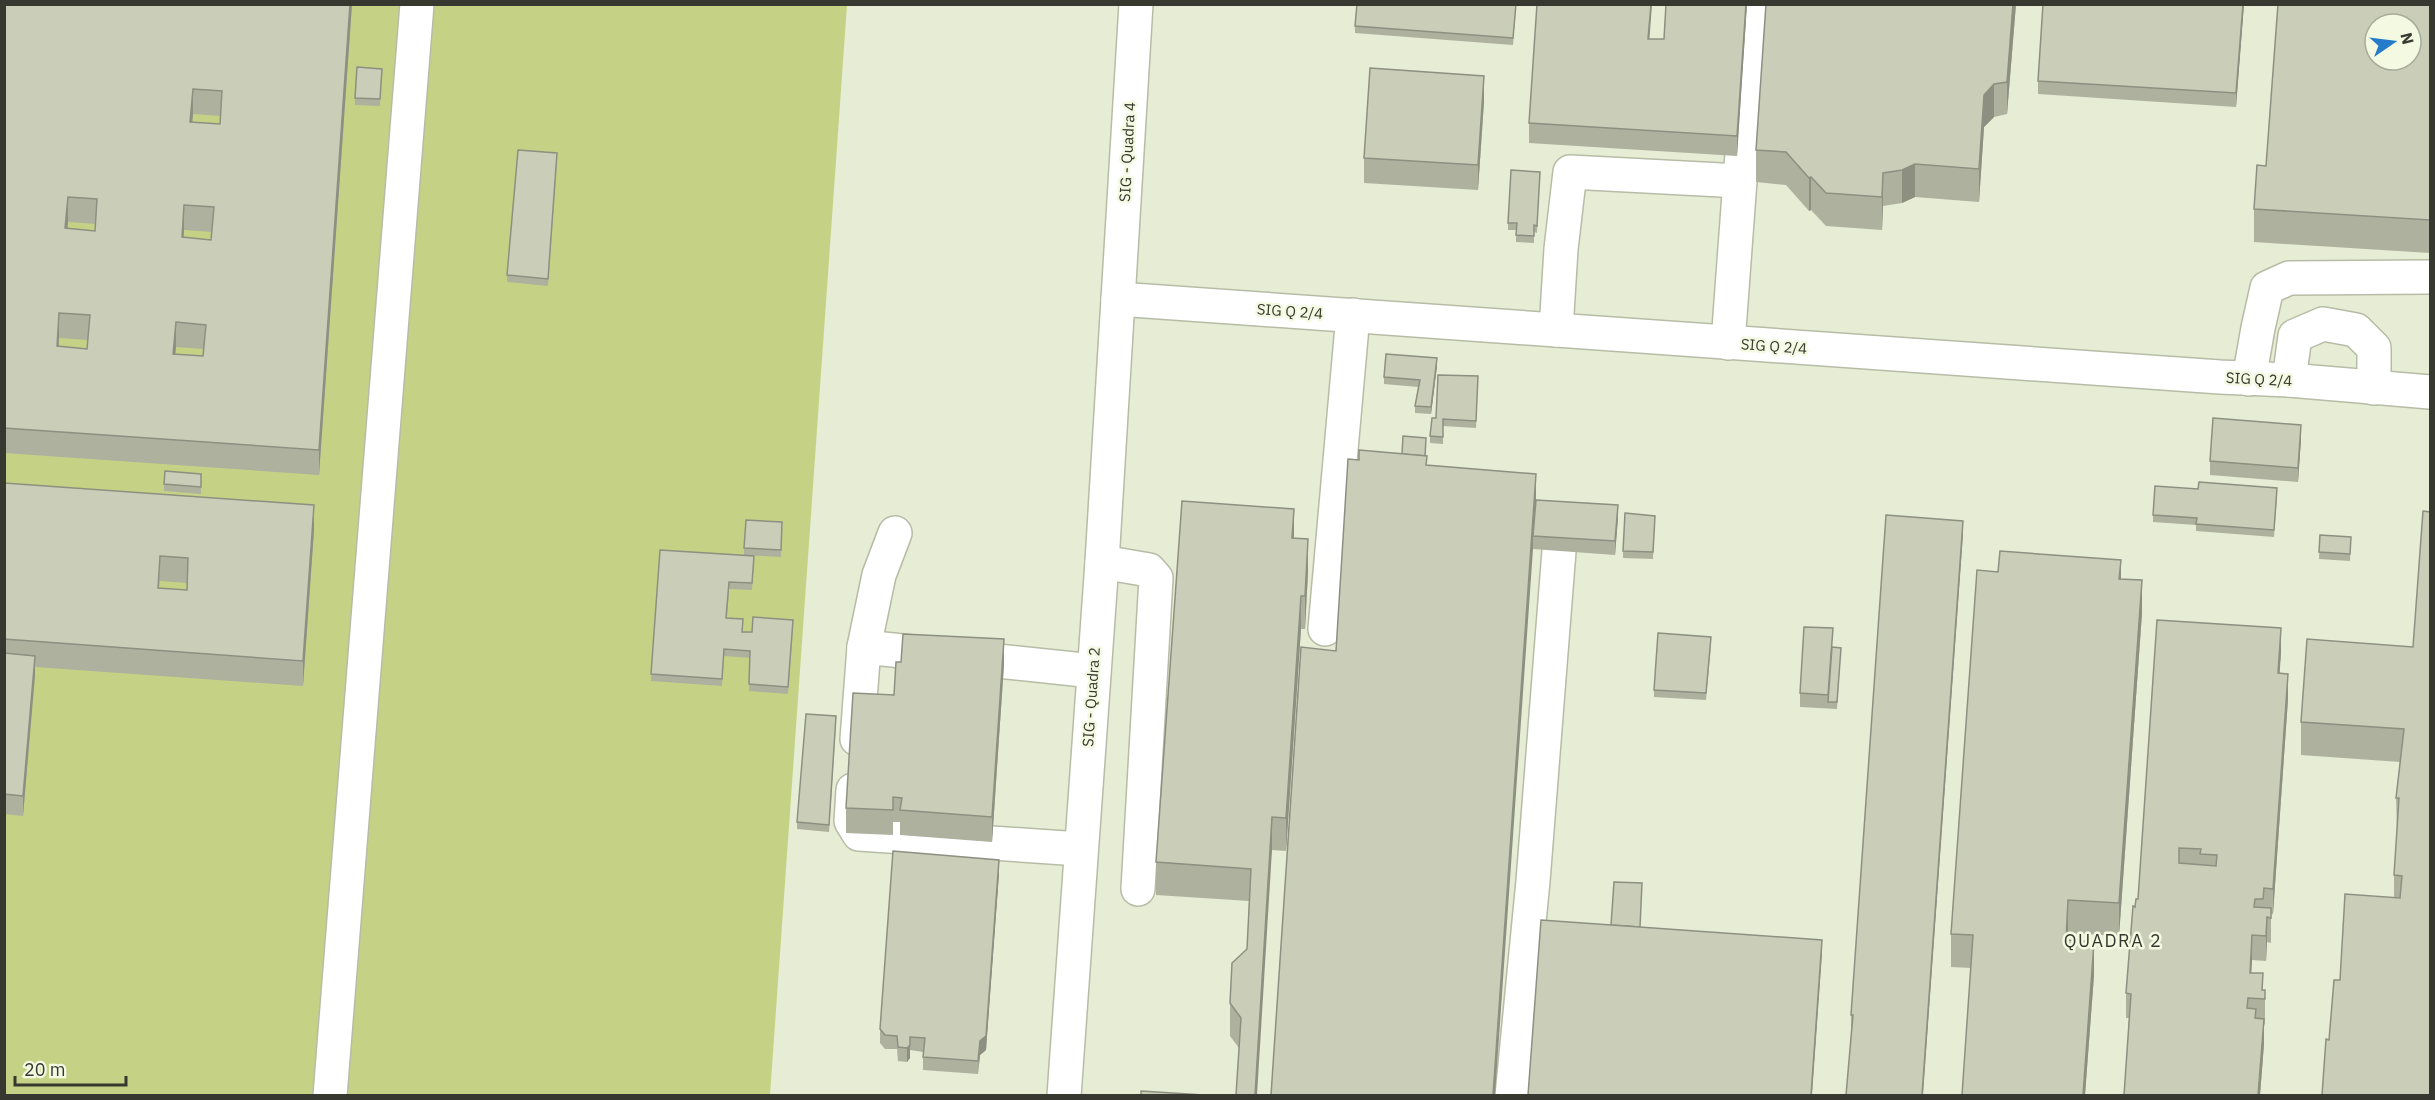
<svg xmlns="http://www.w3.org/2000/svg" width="2435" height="1100" font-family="'IBM Plex Sans',sans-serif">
<rect width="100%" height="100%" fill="#e7ecd5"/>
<!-- green -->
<polygon fill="#c5d285" points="5,5 847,5 770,1095 5,1096"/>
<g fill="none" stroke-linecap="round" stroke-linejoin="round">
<!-- minor casing -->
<g stroke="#b7bca6" stroke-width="36">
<g id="minor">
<polyline points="1118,299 2220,377 2289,380 2430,392"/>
<polyline points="1556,330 1561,249 1570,172 1740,181"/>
<polyline points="1728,343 1753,4"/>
<polyline points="2249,379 2258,328 2267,288 2289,278 2430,277"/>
<polyline points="2289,380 2295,336 2323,324 2356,330 2374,348 2374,388"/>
<polyline points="1102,562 1149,570 1156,578 1138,889"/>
<polyline points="1325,629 1353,315"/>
<polyline points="864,647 879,575 895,533"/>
<polyline points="857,739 864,647 1093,671"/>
<polyline points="853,790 851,821 859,834 1080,849"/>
<polyline points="330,1096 417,4"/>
<polyline points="1064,1096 1102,562 1136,4"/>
<polyline points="1512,1096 1533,881 1559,551"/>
</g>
</g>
<!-- minor -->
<use href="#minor" stroke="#fff" stroke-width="33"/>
</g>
<!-- wall -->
<g fill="#aeb19e" fill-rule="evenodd">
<path d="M4,4H352L319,475L4,453ZM193,114L221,116L220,124L192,122ZM68,222L96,224L95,231L67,229ZM184,230L212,232L211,240L184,238ZM59,338L88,340L87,349L59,346ZM176,347L204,349L203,356L175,354Z"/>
<polygon points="1516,4 1513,45 1355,33 1355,26"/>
<polygon points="1666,4 1747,4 1737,156 1529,143 1529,123 1650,39 1664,39"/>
<polygon points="2016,4 2007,114 1994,117 1984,127 1979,202 1915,197 1902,203 1883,206 1882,230 1826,226 1811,210 1809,211 1786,185 1756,182 1756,150"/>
<polygon points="2244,4 2236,107 2038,94 2038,81"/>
<polygon points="2430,4 2430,253 2254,242 2254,209 2266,166"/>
<polygon points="382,69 380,106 355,105 355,98"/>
<polygon points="1484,101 1478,190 1364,183 1364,158"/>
<polygon points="557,160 548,286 507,282 507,275"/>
<polygon points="1540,172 1537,233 1534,232 1534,243 1516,242 1516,230 1508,230 1508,223"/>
<polygon points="1437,366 1431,414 1415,413 1415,406 1418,387 1384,384 1384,377"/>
<polygon points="1478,376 1476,428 1443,426 1443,444 1430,443 1430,436 1436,418"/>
<polygon points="2301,439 2298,482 2210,475 2210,461"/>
<polygon points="1426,445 1426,456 1427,465 1536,500 1618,518 1615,555 1533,549 1336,651 1359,460 1402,454"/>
<polygon points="201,474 201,494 164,491 164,484"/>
<path d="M4,483L314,530L303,686L35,667L23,816L4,814ZM160,581L187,583V590L159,588Z"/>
<polygon points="2277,495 2274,537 2196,531 2196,525 2153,522 2153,515"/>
<polygon points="1655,516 1653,559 1623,558 1623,551"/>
<polygon points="782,522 781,557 744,555 744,548"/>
<polygon points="1963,535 1852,1028 1851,1028 1851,1015"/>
<polygon points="2320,535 2351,537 2350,561 2319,559"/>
<polygon points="1294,538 1308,572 1305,629 1301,629 1286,851 1272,850 1239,1048 1230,1036 1230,1003 1247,949 1249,901 1156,895 1156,862"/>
<polygon points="660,550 754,563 752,590 729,589 727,618 743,626 743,632 752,632 793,627 788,694 749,691 750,658 724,656 722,686 651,681"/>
<polygon points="2121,579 2142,613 2119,936 2068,933 2068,940 2094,975 2085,1095 1962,1095 1971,968 1951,967 1951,934"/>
<polygon points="1711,644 1706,700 1654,697 1654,690"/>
<polygon points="1832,647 1841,648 1837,709 1800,707 1800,693"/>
<polygon points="2413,647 2430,1095 2329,1040 2340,980 2394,898 2394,875 2397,831 2396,798 2400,762 2301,755 2301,722"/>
<polygon points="2281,653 2279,673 2288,699 2273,914 2271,914 2271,943 2267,942 2266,961 2252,960 2251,973 2263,990 2265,990 2265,1025 2264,1024 2264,1044 2260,1095 2124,1095 2129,1018 2126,1018 2126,993 2135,907 2138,899"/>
<polygon points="1004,664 992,842 900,835 900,822 893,822 893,835 846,833 846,808 894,695"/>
<polygon points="836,723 829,832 797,829 797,822"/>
<polygon points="999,874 986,1050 980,1055 978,1074 923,1070 923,1052 910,1050 910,1058 907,1062 898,1061 897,1049 885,1049 880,1043 880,1029"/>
</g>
<!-- shaded-wall -->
<g fill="#8d9081">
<polygon points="350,4 352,4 319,475 319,450"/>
<polygon points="1651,4 1652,4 1648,59 1648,39"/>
<polygon points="1746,4 1747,4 1737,156 1737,136"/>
<polygon points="2013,4 2016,4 2007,114 2007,82"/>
<polygon points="2243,4 2244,4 2236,107 2236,93"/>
<polygon points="1484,76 1484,101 1478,190 1478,165"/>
<polygon points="1994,84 1994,117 1984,127 1979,202 1979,169 1984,95"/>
<polygon points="193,89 193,114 190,147 190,122"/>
<polygon points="1915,164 1915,197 1902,203 1902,170"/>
<polygon points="1883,173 1883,206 1882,230 1882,197"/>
<polygon points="1811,177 1811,210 1809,211 1809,178"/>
<polygon points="68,197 68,222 65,253 65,228"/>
<polygon points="184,205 184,230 182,262 182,237"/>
<polygon points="59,313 59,338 57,371 57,346"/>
<polygon points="176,322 176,347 173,379 173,354"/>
<polygon points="1437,358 1437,366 1431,414 1431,407"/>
<polygon points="2301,425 2301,439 2298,482 2298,468"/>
<polygon points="1536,474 1536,507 1533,536 1533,549 1495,1095 1493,1095"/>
<polygon points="314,505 314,530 303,686 303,661"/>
<polygon points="1618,505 1618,518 1615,555 1615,541"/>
<polygon points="1294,509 1294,542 1292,538"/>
<polygon points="1963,521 1963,535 1923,1095 1922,1095"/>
<polygon points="1308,539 1308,572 1305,629 1305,596"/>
<polygon points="2121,560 2121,593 2119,579"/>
<polygon points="2142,580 2142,613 2119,936 2119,903"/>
<polygon points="1301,596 1301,629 1286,851 1286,818"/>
<polygon points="2281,628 2281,653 2278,698 2278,673"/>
<polygon points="1004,639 1004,664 992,842 992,817"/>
<polygon points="35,656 35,676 23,816 23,796"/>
<polygon points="2288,674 2288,699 2273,914 2273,889"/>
<polygon points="1272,817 1272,850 1257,1095 1255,1095"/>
<polygon points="999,860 999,874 986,1050 980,1055 978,1074 980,1041"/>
<polygon points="2068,900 2068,933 2066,973 2066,940"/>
<polygon points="2267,917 2267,942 2266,961 2266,936"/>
<polygon points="2252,935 2252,960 2250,998 2250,973"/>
<polygon points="1822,940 1822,954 1812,1095 1811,1095"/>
<polygon points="2094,942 2094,975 2085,1095 2083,1095"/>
<polygon points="2264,1019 2264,1044 2260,1095 2258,1095"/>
<polygon points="910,1037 910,1058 907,1062 907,1048"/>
</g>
<!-- building -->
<g fill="#caceb8" stroke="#8d9081" stroke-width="1.5" fill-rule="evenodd">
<path d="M4,4H350L319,450L4,428ZM193,89L222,91L220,124L190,122ZM68,197L97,199L95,231L65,228ZM184,205L214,207L211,240L182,237ZM59,313L90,315L87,349L57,346ZM176,322L206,325L203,356L173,354Z"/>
<polygon points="1357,4 1516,4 1513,38 1355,26"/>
<polygon points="1537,4 1651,4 1648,39 1664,39 1666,4 1746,4 1737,136 1529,123"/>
<polygon points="1766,4 2013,4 2007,82 1994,84 1984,95 1979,169 1915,164 1902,170 1883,173 1882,197 1826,193 1811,177 1809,178 1786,152 1756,150"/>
<polygon points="2043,4 2243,4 2236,93 2038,81"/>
<path d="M2278,4H2430V220L2254,209L2257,165L2266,166ZM2375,24H2411V60H2375Z"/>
<polygon points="357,67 382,69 380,99 355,98"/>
<polygon points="1370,68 1484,76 1478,165 1364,158"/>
<polygon points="518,150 557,153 548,279 507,275"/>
<polygon points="1511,170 1540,172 1537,226 1534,225 1534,236 1516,235 1517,223 1508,223"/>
<polygon points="1386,354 1437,358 1431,407 1415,406 1420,380 1384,377"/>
<polygon points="1438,375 1478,376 1476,421 1443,419 1443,437 1430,436 1432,418 1436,418"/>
<polygon points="2213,418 2301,425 2298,468 2210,461"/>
<polygon points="1403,436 1426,438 1425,456 1402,454"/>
<polygon points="1359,450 1427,456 1426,465 1536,474 1493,1095 1271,1095 1301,647 1336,651 1348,459 1359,460"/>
<polygon points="165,471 201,474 201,487 164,484"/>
<polygon points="2199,482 2277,488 2274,530 2196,524 2197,518 2153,515 2155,486 2198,489"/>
<path d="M4,483L314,505L303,661L4,639ZM160,556L188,558L187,590L158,588Z"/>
<polygon points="1536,500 1618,505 1615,541 1533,536"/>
<polygon points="1182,501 1294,509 1292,538 1308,539 1305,596 1301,596 1286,818 1272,817 1255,1095 1236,1095 1241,1018 1230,1003 1232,963 1247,949 1251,869 1156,862"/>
<polygon points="2423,511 2430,512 2430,1095 2322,1095 2326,1039 2329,1040 2334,980 2340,980 2345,894 2400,898 2402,876 2394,875 2399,798 2396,798 2404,729 2301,722 2307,639 2413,647"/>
<polygon points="1625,513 1655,516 1653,552 1623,551"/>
<polygon points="1886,515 1963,521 1922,1095 1846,1095 1853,1015 1851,1015"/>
<polygon points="746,520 782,522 781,550 744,548"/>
<polygon points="2320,535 2351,537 2350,554 2319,552"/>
<polygon points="660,550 754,556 752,583 729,582 726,618 743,619 742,632 752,632 753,617 793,620 788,687 749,684 750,651 724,649 722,679 651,674"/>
<polygon points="2000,551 2121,560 2119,579 2142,580 2119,903 2068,900 2066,940 2094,942 2083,1095 1962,1095 1973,935 1951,934 1977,570 1998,572"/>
<path d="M2157,620L2281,628L2278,673L2288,674L2273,889L2264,888L2263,899H2255L2254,907L2271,908V918L2267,917L2266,936L2252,935L2250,973H2263L2262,990H2265V999L2248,998L2247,1008L2256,1009L2255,1018L2264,1019L2258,1095H2124L2131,994L2126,993L2133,906L2135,907L2136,899H2138ZM2179,848L2201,849L2200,854L2217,855L2216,866L2179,863Z"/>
<polygon points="1804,627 1833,628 1828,695 1800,693"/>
<polygon points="1658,633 1711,637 1706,693 1654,690"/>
<polygon points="903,634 1004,639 992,817 900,810 902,798 893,797 893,810 846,808 853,693 894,695 896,662 901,662"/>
<polygon points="1832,647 1841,648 1837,702 1828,702"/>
<polygon points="4,653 35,656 23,796 4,794"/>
<polygon points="806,714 836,716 829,825 797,822"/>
<polygon points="893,851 999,860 986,1036 980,1041 978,1061 923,1057 925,1038 910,1037 910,1045 907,1048 898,1047 897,1036 885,1035 880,1029"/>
<polygon points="1614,882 1642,883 1640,927 1611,925"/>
<polygon points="1541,920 1822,940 1811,1095 1528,1095"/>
<polygon points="1141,1091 1204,1095 1141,1095"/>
</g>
<g text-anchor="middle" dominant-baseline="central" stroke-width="5" stroke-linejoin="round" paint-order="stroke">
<!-- street labels -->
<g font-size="15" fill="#37382f" stroke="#f4f9e2">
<text transform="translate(1127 152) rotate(-87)">SIG - Quadra 4</text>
<text transform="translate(1290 311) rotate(4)">SIG Q 2/4</text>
<text transform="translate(1774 346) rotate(4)">SIG Q 2/4</text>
<text transform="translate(2259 379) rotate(3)">SIG Q 2/4</text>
<text transform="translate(1091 697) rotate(-86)">SIG - Quadra 2</text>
</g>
<!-- quarter labels -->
<g font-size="18" letter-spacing="1.5" fill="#37382f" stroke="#f4f9e2">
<text x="2113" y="940">QUADRA 2</text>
</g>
</g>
<!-- border -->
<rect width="2435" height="1100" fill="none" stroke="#37382f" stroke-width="12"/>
<!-- north arrow -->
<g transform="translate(2393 42) rotate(76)"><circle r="28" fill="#f4f9e2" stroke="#a8ac9a" stroke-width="1.5"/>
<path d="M0-4.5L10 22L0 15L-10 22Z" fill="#247cca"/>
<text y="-9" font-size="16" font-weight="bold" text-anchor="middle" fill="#37382f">N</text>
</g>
<!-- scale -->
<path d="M15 1076v9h111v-9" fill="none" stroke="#37382f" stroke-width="3"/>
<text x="24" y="1076" font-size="18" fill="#37382f" stroke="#f4f9e2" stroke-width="4.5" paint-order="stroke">20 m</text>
</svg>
